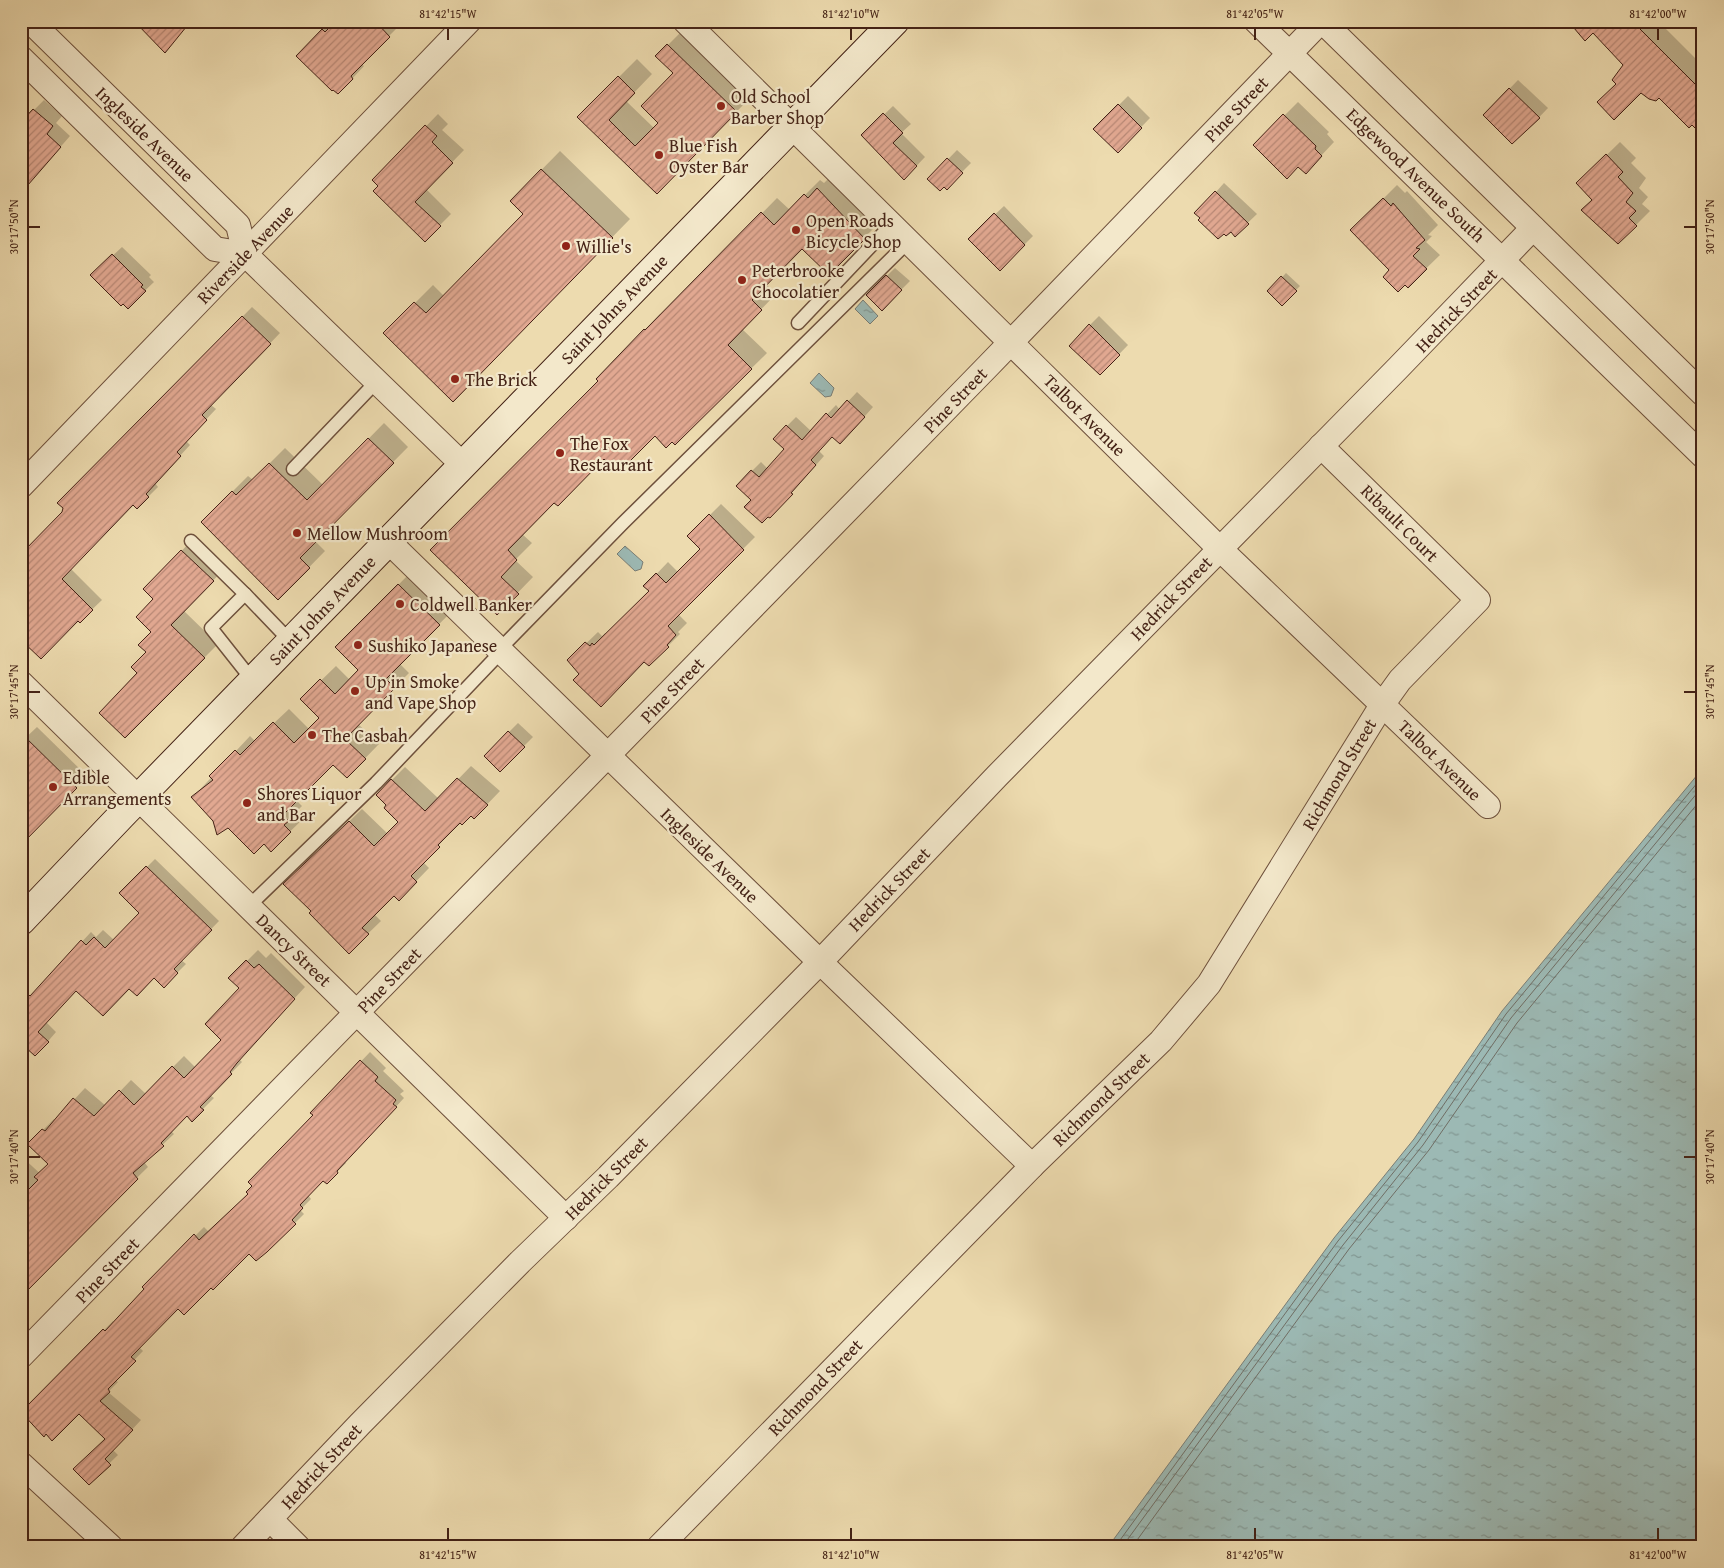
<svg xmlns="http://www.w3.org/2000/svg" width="1724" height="1568" font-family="'Gentium Book Plus',serif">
<defs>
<pattern id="water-ripples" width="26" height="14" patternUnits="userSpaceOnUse" patternTransform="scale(1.25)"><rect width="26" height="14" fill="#9cb9b4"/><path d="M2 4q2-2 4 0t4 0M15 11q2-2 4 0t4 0" fill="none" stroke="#819691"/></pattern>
<pattern id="building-hatch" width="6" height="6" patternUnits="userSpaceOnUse" patternTransform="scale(1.25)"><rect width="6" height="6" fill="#e1a891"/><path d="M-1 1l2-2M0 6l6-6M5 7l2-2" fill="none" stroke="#b88875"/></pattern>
</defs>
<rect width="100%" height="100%" fill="#eddbaf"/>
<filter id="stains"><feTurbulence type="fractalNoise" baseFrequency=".004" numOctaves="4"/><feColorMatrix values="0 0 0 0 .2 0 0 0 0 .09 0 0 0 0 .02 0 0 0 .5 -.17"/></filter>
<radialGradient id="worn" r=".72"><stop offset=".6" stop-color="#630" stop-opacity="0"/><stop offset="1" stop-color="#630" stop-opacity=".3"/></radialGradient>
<!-- water -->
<g fill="url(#water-ripples)" stroke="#797d75">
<polygon points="863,300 878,316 870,324 855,309"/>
<polygon points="819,373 834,388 831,396 825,397 810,383"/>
<polygon points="625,546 643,562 641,569 635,571 617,554"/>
<polygon points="1703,768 1703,1547 1108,1547 1334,1238 1414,1139 1502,1011"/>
</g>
<!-- shadow -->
<g fill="#0003">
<polygon points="331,21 398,21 401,24 361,64 364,66 350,81 298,56"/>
<polygon points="1573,21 1658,21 1703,66 1703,134 1659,96 1618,84 1625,65 1593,31"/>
<polygon points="686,27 755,93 657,192 579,117 637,59 652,74 626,101 654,128 659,123 674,73 657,56"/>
<polygon points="1518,80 1548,108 1523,134 1484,115"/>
<polygon points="1128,96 1150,118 1118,151 1095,129"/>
<polygon points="44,100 62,116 56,123 70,136 21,192 34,110"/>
<polygon points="1298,102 1329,132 1327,134 1334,142 1319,158 1299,165 1255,145"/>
<polygon points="893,106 911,124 901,133 925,157 904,179 863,135"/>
<polygon points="438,114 448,124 442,130 464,150 426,189 451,214 425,240 374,180"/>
<polygon points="1620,142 1636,158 1631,163 1646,178 1639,188 1648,197 1642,204 1650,211 1618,243 1594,200 1578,183"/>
<polygon points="957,150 971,163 946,188 929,179"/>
<polygon points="560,151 630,219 453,400 385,333 433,285 444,296 525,214 511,201"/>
<polygon points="833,174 879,223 829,273 802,247 766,284 776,294 742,329 767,353 675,443 655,434 604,458 554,501 522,534 532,543 515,560 533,577 497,614 432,550 600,381 598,379 645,330 660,314 661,316 777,198 790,210 820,180 824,183"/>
<polygon points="1224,183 1257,214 1235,235 1216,192"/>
<polygon points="1397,185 1405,193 1407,191 1438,225 1428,235 1432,236 1426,242 1440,255 1408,286 1352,230"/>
<polygon points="1004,206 1033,236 1000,269 969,239"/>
<polygon points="122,247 151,275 149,277 154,282 128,307 92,275"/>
<polygon points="895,268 910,281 882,309 867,295"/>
<polygon points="1286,273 1300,286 1282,304 1269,291"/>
<polygon points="252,307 280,333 211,405 216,409 186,441 190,445 155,483 158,487 137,508 133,503 70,568 102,600 80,621 78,619 21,637 21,538 30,547 63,513 65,508 59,503"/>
<polygon points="1099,316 1128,345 1100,374 1090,325"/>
<polygon points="857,392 873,407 849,434 833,436 819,451 824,456 778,508 752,500 737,486 761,462 768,469 786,449 787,426 796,417 811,431 836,405 840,410"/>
<polygon points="384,423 408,447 315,541 325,551 278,599 202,522 248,476 253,480 285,448 323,485"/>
<polygon points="721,504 755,537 678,614 687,623 678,632 680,634 649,665 644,660 581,674 569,660 598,632 602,636 605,633 607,634 650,591 645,586 668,562 678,572 702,549 689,536"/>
<polygon points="195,537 226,567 184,611 218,644 125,737 139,673 153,632 155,599 145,589"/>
<polygon points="413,570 453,610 400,664 409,673 358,724 379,744 347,777 333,763 296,800 302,806 298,810 305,817 271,850 264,843 214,820 193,797 250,736 255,741 289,709 309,729 321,718 302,699 336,666 350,680 360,670 337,647"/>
<polygon points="518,723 533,737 500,770 485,756"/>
<polygon points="37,727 87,776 25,840 21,742"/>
<polygon points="471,766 500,791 474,818 471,815 460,822 423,862 429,868 399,899 394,894 374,914 381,921 349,952 313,911 298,871 362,809 388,834 400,822 377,795 405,767 439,799"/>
<polygon points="155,859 219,921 181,960 186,964 164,986 154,977 76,989 46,1022 56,1032 44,1046 21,1004 39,988 91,932 96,937 103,930 114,940 141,913 121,893"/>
<polygon points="258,950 266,958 271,953 305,987 247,1050 240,1060 242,1062 210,1095 214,1098 192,1120 187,1115 171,1131 174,1134 144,1162 148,1167 100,1214 29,1144 54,1119 55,1120 85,1088 106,1106 131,1080 146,1094 184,1056 196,1068 223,1040 241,988 230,978"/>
<polygon points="370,1052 386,1068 383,1071 404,1091 400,1094 404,1098 345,1162 346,1163 327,1182 323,1179 308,1195 311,1199 300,1210 304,1214 267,1251 249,1253 211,1286 178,1307 139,1347 143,1351 115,1380 118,1382 108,1392 141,1420 113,1450 118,1455 89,1483 107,1438 79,1412 22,1413 113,1321 114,1323 146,1289 144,1287 204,1227 209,1232 249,1194 315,1115 312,1113"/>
<polygon points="21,1156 93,1222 21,1287"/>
</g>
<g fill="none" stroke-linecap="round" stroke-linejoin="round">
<!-- shore -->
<g stroke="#706e65" stroke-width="1">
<polyline points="1115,1547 1338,1241 1418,1142 1506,1014 1703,776"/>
<polyline points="1122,1547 1343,1245 1423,1145 1511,1018 1703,786"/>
<polyline points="1132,1547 1349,1249 1429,1150 1517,1023 1703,797"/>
</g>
</g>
<!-- building -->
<g fill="url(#building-hatch)" stroke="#442216">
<polygon points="134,21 191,21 165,53"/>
<polygon points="336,21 375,21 390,37 351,76 353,79 338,94 333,90 332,91 296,56 322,29 325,32"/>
<polygon points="1568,21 1632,21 1703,92 1703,136 1692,125 1689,128 1659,98 1656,101 1649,99 1641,93 1614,120 1597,102 1616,84 1612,80 1623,65 1593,33 1585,41"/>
<polygon points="667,44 737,112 657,194 577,117 618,76 635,93 609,120 635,146 658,123 641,106 673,73 655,56"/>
<polygon points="1509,88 1540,118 1512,144 1483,115"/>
<polygon points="1118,104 1142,128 1118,153 1093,129"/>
<polygon points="33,109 53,126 47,134 61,147 21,193 21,122"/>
<polygon points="883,113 903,133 893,143 917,166 904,180 861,135"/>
<polygon points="1283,114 1316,146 1315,149 1322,156 1306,174 1298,167 1287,179 1253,145"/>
<polygon points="425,125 437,136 432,142 453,163 415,202 441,226 425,242 373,191 378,186 372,180"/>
<polygon points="1606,154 1623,172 1618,177 1633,193 1626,202 1636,211 1629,218 1637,226 1618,244 1581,210 1592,200 1576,183"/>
<polygon points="947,158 963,173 947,190 944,187 940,191 927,179"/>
<polygon points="541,169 613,238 453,402 383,333 414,302 426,313 523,214 510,201"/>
<polygon points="817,188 865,239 829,275 802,249 752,300 762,310 728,345 752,369 675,445 672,442 666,448 655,436 618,473 604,459 558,506 554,503 508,550 517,560 501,577 519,594 497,615 430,550 598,381 596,379 644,329 645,330 761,212 774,225 804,194 808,198"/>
<polygon points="1215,191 1249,224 1235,237 1231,232 1226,236 1224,234 1218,239 1198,220 1200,218 1194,213"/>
<polygon points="1383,198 1391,206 1393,203 1425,240 1416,248 1420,249 1413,256 1427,269 1408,288 1405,285 1398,292 1383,277 1389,270 1350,230"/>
<polygon points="994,213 1025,245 1000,271 968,239"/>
<polygon points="112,254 143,285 141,287 146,291 128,309 123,304 121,306 90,275"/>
<polygon points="886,275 902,290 882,311 866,295"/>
<polygon points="1281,276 1297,291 1282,306 1267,291"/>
<polygon points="242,316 271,344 202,415 207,420 177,452 181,456 146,494 149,497 137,509 133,505 62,579 93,610 80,623 78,621 41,659 21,640 21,554 62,512 63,508 57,503"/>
<polygon points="1089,324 1120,355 1100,375 1069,346"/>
<polygon points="847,400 865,417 840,444 832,437 811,460 816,465 791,493 793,494 770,518 768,517 762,523 744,507 751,500 736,486 751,470 759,477 784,449 773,439 786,425 802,440 826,413 831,418"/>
<polygon points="368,438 394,463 300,558 310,568 278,600 201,522 232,491 236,495 269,463 307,500"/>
<polygon points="709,514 744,550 668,626 676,635 667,645 669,647 649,666 644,662 601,707 573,680 579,674 567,660 585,642 590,646 592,643 594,645 649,591 643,586 656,573 666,583 700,549 687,536"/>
<polygon points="181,550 214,581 171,625 205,658 125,738 99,713 137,673 131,667 146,652 138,645 151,632 136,617 153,599 143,589"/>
<polygon points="398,584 440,625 386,679 395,688 345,739 366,759 347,778 333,765 283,815 289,821 284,825 291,832 271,852 264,844 254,854 228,828 217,835 213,821 191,797 213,780 209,776 235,750 240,755 273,722 294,743 319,718 300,699 320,679 335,694 358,670 335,647"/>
<polygon points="508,731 525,747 500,772 484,756"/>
<polygon points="21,733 77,788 21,845"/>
<polygon points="457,778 488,805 474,819 471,816 462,825 460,823 438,845 440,847 411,876 417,882 399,901 394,896 362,928 369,934 349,954 309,913 311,911 283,884 349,821 374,846 398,822 384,808 386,805 376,795 391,779 425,811"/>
<polygon points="146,866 212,930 174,969 178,973 164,988 154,978 137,996 129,989 103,1016 76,991 38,1032 49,1042 35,1056 24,1046 21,1049 21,988 30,996 81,940 86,945 94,937 105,948 139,913 119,893"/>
<polygon points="246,960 254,968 259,964 295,999 237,1063 230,1072 232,1074 200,1107 204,1110 192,1122 187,1116 161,1143 164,1146 133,1173 138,1179 21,1297 21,1197 38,1180 34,1177 48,1164 27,1144 42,1129 45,1131 73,1098 94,1116 119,1090 134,1105 172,1066 184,1078 221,1040 205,1024 239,988 228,978"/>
<polygon points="360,1060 378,1077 375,1081 396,1100 393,1104 397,1107 337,1171 338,1173 327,1184 323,1181 300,1205 303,1208 292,1220 296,1224 267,1252 256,1261 249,1254 213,1290 211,1288 184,1315 178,1309 131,1357 136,1361 108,1389 110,1392 100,1401 133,1430 105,1459 111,1465 89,1485 73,1469 105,1439 79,1414 52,1441 46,1434 44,1437 21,1412 103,1329 105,1331 144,1289 142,1287 194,1234 199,1240 248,1194 246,1192 252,1186 248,1182 313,1115 310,1113"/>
</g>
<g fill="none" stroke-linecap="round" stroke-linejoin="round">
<!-- lane casing -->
<g stroke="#6e503c" stroke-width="15">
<g id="lane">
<polyline points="798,323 891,225"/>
<polyline points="293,469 377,381"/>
<polyline points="191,541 245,594 211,628 253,681"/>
<polyline points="245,594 291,642"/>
<polyline points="499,650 623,523 908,242"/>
<polyline points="249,906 376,783 501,652"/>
</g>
</g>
<!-- street casing -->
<g stroke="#6e503c" stroke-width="26">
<g id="street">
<polyline points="30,21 238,225 245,254 463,465"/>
<polyline points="685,21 1220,549 1488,806"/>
<polyline points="1256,21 1703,456"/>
<polyline points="1322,21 1703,394"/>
<polyline points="21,58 215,249 245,254"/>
<polyline points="21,486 469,21"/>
<polyline points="389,542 820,962 1032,1166"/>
<polyline points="21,683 566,1218"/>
<polyline points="21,1356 988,366 1321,21"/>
<polyline points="21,1464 111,1547"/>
<polyline points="270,1519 298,1547"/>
<polyline points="243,1547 360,1424 520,1262 608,1177 820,962 997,776 1398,368 1533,228"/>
<polyline points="659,1547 1032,1166 1161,1041 1209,984 1382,705 1400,680 1478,600 1321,446"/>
</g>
</g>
<!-- secondary casing -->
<g stroke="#442216" stroke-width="30">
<polyline id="secondary" points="21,921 121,816 895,21"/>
</g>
<!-- lane -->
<use href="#lane" stroke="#f3e8cb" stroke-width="12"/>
<!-- street -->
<use href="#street" stroke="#f3e8cb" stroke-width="24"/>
<!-- secondary -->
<use href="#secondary" stroke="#f3e8cb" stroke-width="28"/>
</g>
<!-- ticks -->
<path fill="none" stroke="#442216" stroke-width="2" d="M448,28V40M851,28V40M1255,28V40M1658,28V40M28,227H40M1684,227H1696M28,692H40M1684,692H1696M28,1157H40M1684,1157H1696M448,1528V1540M851,1528V1540M1255,1528V1540M1658,1528V1540"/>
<!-- markers -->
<g fill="#8f2418" stroke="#f3e8cb" stroke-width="2">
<circle cx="721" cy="106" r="5"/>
<circle cx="659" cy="155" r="5"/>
<circle cx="796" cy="230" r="5"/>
<circle cx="566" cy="246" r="5"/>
<circle cx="742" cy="280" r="5"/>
<circle cx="455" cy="379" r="5"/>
<circle cx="560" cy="453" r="5"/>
<circle cx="297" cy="533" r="5"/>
<circle cx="400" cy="604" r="5"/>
<circle cx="358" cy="645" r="5"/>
<circle cx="355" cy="691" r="5"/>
<circle cx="312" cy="735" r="5"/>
<circle cx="53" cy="787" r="5"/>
<circle cx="247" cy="803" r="5"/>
</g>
<g text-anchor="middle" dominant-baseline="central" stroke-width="4.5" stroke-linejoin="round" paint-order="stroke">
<!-- poi labels -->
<g font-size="18" fill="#442216" stroke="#f3e8cb" text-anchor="start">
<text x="731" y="96">Old School<tspan x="731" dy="21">Barber Shop</tspan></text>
<text x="669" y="145">Blue Fish<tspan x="669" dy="21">Oyster Bar</tspan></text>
<text x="806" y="220">Open Roads<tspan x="806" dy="21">Bicycle Shop</tspan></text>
<text x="576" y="246">Willie's</text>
<text x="752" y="270">Peterbrooke<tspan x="752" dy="21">Chocolatier</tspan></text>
<text x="465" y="379">The Brick</text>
<text x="570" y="443">The Fox<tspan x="570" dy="21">Restaurant</tspan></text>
<text x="307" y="533">Mellow Mushroom</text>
<text x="410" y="604">Coldwell Banker</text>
<text x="368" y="645">Sushiko Japanese</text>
<text x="365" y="681">Up in Smoke<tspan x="365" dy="21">and Vape Shop</tspan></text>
<text x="322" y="735">The Casbah</text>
<text x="63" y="777">Edible<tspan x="63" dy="21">Arrangements</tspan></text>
<text x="257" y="793">Shores Liquor<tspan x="257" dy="21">and Bar</tspan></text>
</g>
<!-- street labels -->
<g font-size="18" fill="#442216" stroke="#f3e8cb">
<text transform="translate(1236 109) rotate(-46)">Pine Street</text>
<text transform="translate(145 134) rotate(44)">Ingleside Avenue</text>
<text transform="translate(1416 175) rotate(44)">Edgewood Avenue South</text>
<text transform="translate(245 254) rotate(-46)">Riverside Avenue</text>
<text transform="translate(614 309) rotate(-46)">Saint Johns Avenue</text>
<text transform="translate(1456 310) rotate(-46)">Hedrick Street</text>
<text transform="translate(955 400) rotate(-46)">Pine Street</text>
<text transform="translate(1085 415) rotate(45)">Talbot Avenue</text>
<text transform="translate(1400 523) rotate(45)">Ribault Court</text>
<text transform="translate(1171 598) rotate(-46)">Hedrick Street</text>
<text transform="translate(322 610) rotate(-46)">Saint Johns Avenue</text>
<text transform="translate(672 690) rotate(-46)">Pine Street</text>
<text transform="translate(1440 760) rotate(44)">Talbot Avenue</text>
<text transform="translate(1339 774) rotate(-59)">Richmond Street</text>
<text transform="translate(710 855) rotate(44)">Ingleside Avenue</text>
<text transform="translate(889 889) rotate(-46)">Hedrick Street</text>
<text transform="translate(294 950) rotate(44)">Dancy Street</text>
<text transform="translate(389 980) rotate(-46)">Pine Street</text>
<text transform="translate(1101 1099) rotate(-44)">Richmond Street</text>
<text transform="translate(606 1178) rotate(-45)">Hedrick Street</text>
<text transform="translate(107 1270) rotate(-46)">Pine Street</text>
<text transform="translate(815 1387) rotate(-46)">Richmond Street</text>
<text transform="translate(321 1466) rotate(-47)">Hedrick Street</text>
</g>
</g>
<!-- margin -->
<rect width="1724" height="1568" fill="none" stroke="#eddbaf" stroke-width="55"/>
<rect x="28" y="28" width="1668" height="1512" fill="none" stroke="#442216" stroke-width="2"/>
<g font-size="12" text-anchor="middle" fill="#442216">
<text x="448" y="18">81°42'15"W</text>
<text x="851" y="18">81°42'10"W</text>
<text x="1255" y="18">81°42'05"W</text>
<text x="1658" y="18">81°42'00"W</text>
<text transform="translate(14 227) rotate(-90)" y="4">30°17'50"N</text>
<text transform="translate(1710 227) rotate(-90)" y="4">30°17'50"N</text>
<text transform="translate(14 692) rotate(-90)" y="4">30°17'45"N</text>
<text transform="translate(1710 692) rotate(-90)" y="4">30°17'45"N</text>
<text transform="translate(14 1157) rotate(-90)" y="4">30°17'40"N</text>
<text transform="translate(1710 1157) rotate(-90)" y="4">30°17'40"N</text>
<text x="448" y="1559">81°42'15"W</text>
<text x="851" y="1559">81°42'10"W</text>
<text x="1255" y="1559">81°42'05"W</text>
<text x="1658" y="1559">81°42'00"W</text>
</g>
<rect width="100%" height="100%" filter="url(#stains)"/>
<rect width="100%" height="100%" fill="url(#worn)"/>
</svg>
